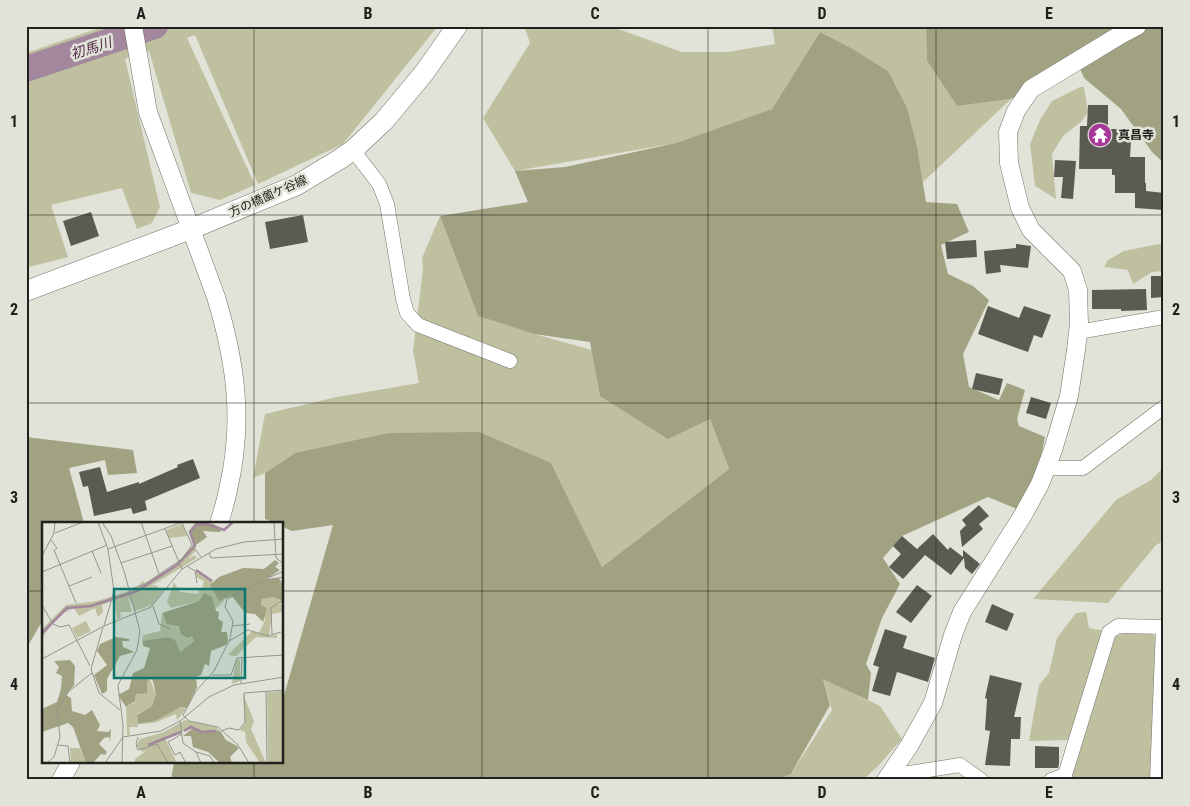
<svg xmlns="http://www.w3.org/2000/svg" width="1190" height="806" font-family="'Roboto Condensed','Noto Sans JP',sans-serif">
<rect width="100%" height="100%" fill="#e2e3d8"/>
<!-- green -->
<g fill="#bec0a0">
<polygon points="105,26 438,26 343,144 258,184 195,35 187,38 255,185 220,200 191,193 149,51 125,59 160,207 152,223 137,229 122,188 51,205 68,257 29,267 26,256 26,53"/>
<polygon points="524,26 610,26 682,52 728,52 775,44 772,26 926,26 927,61 957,106 1011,99 923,182 916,147 888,71 853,49 820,32 772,109 676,143 515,171 483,118 530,43"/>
<polygon points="1080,87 1084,87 1088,112 1081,122 1063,136 1052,154 1056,199 1035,186 1030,144 1040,120 1052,101"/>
<polygon points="440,216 478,316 534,334 592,350 600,396 710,419 729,469 602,567 555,471 295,453 265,473 253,478 265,414 337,397 419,383 413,351 423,269 422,258"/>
<polygon points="1164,243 1164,271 1152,272 1133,284 1128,270 1104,267 1108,260 1124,251"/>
<polygon points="1164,467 1164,541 1156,545 1108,603 1033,599 1116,500 1151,480"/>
<polygon points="1086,612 1089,628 1104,631 1069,740 1029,741 1039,685 1049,673 1057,638 1076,613"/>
<polygon points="1149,631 1156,638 1150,780 1070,780 1112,638 1127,632"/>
<polygon points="823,678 880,706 902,739 878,766 863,780 776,780 791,774 832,710"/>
</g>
<!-- forest -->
<g fill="#a0a281">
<polygon points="926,26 1164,26 1164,163 1152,152 1121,109 1084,78 1076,59 1076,62 1011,99 957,106 927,61"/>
<polygon points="820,32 853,49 888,71 907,108 917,147 926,202 957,204 969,232 941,245 948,274 973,286 989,300 963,354 969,387 999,400 1007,383 1025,390 1017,419 1019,426 1045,437 1038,471 1017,509 988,497 902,536 883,558 900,584 882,618 866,664 871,673 868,700 823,679 830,705 791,774 777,780 171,780 174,762 282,762 283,699 333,525 292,531 283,527 282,524 276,523 265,519 265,473 295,453 389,433 479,432 551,463 602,567 729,469 710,419 668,439 600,396 590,342 534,334 478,316 440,216 528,202 515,171 565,167 676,143 772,109"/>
<polygon points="26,437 133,450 137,473 108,475 105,460 69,468 84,523 44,524 44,618 26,649"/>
</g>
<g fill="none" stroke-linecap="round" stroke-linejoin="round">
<!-- river -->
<polyline stroke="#a3879d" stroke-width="26" points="26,69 155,26"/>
</g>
<!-- building -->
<g fill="#5a5b52">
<polygon points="1088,105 1108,105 1108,129 1120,129 1120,141 1131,141 1130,157 1145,157 1145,183 1146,183 1146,191 1164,193 1164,210 1135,208 1135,193 1115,193 1115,175 1112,175 1112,169 1079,169 1080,126 1087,126"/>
<polygon points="1055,160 1076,161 1073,199 1061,198 1063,177 1054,177"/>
<polygon points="91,212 99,236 71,246 63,221"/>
<polygon points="303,215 308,242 270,249 265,222"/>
<polygon points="976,240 977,257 947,259 945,242"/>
<polygon points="1016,244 1031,246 1028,268 1000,265 1001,272 986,274 984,251 1016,248"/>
<polygon points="1151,276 1164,276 1164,297 1151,298"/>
<polygon points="1146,289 1147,310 1121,311 1121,309 1092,309 1092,290"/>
<polygon points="988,306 1019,318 1024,306 1051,315 1042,338 1034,335 1028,352 978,334"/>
<polygon points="976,373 1003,379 999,395 972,389"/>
<polygon points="1031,397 1051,403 1046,419 1026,413"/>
<polygon points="193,459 200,478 145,501 147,510 133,514 131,508 94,516 88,486 83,487 79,472 100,467 107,492 139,482 139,484 178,467 177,465"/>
<polygon points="979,505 989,516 979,524 983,529 962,547 960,531 966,525 962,520"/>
<polygon points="933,534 948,550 950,547 963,557 963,550 980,564 972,574 965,568 964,558 951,575 925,555 903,579 889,567 901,554 893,546 902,536 917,549"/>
<polygon points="917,585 932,596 911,623 896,612"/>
<polygon points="992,604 1014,614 1007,631 985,622"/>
<polygon points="885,629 907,636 903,648 935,658 928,682 897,672 890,696 872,691 879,667 873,665"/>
<polygon points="990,675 1022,683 1014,717 1021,717 1020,739 1011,739 1010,766 985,765 990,731 985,730 987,699 985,698"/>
<polygon points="1035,746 1059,747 1059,764 1058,768 1035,768"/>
</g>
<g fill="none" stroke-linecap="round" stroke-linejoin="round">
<!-- minor casing -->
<g stroke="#727369" stroke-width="15">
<g id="minor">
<polyline points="353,150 379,184 387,204 403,299 407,313 418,325 510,361"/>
<polyline points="1078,332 1164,317"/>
<polyline points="1046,468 1083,468 1164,407"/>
<polyline points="890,776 960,765 981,780"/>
<polyline points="1051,780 1065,775 1109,632 1118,626 1164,627"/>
<polyline points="1157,780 1163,627"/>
</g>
</g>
<!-- tertiary casing -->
<g stroke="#727369" stroke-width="19">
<g id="tertiary">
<path d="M133,26L148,112L216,297C236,363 244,422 228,490C226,501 222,513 219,524"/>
<polyline points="61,780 71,762"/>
<polyline points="886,780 909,746 933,703 953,635 962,612 1023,515 1040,484 1053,450 1069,396 1076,350 1079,324 1078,290 1072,271 1031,230 1020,208 1009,163 1008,132 1016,111 1031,89 1120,35 1137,26"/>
</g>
</g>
<!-- secondary casing -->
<g stroke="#727369" stroke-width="21">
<polyline id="secondary" points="26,291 191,229 297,185 340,159 353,150 384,121 424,73 457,26"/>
</g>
<!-- minor -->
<use href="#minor" stroke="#fff" stroke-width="14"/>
<!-- tertiary -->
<use href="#tertiary" stroke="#fff" stroke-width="18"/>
<!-- secondary -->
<use href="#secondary" stroke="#fff" stroke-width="20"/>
</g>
<!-- grid -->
<path fill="none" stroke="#20201c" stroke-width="1" stroke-opacity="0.55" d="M254,26V524M482,26V780M708,26V780M936,26V780M26,215H1164M26,403H1164M26,591H44M282,591H1164M254,762V780"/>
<!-- icons -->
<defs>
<g id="temple-disc" transform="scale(1.25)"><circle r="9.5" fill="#a53796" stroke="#e2e3d8"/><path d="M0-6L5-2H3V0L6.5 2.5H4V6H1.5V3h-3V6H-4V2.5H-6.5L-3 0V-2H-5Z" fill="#fff"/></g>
</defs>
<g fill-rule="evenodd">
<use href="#temple-disc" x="1100" y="135"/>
</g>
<g text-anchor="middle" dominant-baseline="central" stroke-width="5" stroke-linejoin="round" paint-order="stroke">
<!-- poi labels -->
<g font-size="12" font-weight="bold" fill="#20201c" stroke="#e2e3d8" text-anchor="start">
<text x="1118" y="135">真昌寺</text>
</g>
<!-- street labels -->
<g font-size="12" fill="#20201c" stroke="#e2e3d8">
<text transform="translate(268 196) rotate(-24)">方の橋薗ケ谷線</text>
</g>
<!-- water labels -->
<g font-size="14" font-style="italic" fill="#502849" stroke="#e2e3d8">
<text transform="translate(91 48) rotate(-18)">初馬川</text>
</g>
</g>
<!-- overview -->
<g transform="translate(42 522)">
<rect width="241" height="241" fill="#e2e3d8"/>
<path d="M140,2L145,14L127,16L124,8ZM150,24L154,28L145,38L152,33L155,36L109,64L114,63L121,69L110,83L93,89L86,74L90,90H78L79,96L75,97L73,78L60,83L61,90L56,95L53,86L37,94L32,86L17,93L0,116V107L24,83L55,79L93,67L101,59L103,61L135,41ZM154,49L171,60L174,70L183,78L173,87V83L157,79L129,86L125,80L132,60L138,70L157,72L156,66H160L162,59L154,55ZM231,74L238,79L234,83L241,81V90L230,92L227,114L235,113V116L214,115L194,134L186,133L210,109L217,111L223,98L218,77ZM120,91L125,102L137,106L138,111L150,113L152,119L138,130L125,115L100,120L101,113L118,109ZM44,99L49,109L35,116L30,106ZM198,137V159L190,162L194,138ZM106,153L114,172L110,184L95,192L96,205H87L88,213H85L84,185L93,180L94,172L106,164ZM241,169V241H226L225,170ZM201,172L212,199L209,207L224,241H218L204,220L203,210L198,208L203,201ZM134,184L144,187L135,198L134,192L112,201L96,202L113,199ZM143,198L174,205L178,209L160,210L151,206L123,216L135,241H93V237L105,228L101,230L94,224L98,217L122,210ZM28,226H38L44,241H29Z" fill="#bec0a0"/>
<path d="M154,0L171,2L180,7L178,10L161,9L165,15L154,23L147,9ZM233,38L237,41L233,45L238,48L225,57L237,56L241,63V80L233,83L240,79L231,75L219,77V83L225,86L221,100L213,92L203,91L190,74L177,79L168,63L177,55L201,46L222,47ZM162,71L170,75L174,89L177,90L176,97L181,100L179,110H185L186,119L184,123L169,129L167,144L163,142L159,153L154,155L155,165L145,186L138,185L113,199L96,202L95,193L110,184L114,172L111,159L106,154L105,171L94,172L93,179L84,185L76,173L87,167L91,151L102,146L108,126L101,124V119L125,115L133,118L138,130L152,119L150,114L145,116L138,111L137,105L125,102L120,91L157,79ZM74,115L87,117V119H80L81,125L92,130L78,134L65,157V169L60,172L52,153L65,143L55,129L58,122ZM28,138L33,144L32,163L24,173L29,176L30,189L43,193L50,188L58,203L55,209L66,210L69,207L68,219L67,215L62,216L57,222L65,230L63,233L59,232L51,241H44L31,205L26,201L0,210V187L15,180L19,167L20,154L14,151L17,145L12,139ZM151,206L160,210L178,209L184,218L195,224L197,226L188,235L190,241H178L166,230L151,225L149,214H141Z" fill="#a0a281"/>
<path fill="none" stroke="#a3879d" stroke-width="2.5" d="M154,48L170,59M0,111L25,86L49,84L95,69L135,43L153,24L148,10L154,3L165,2L182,8L191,0M142,209L149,205L160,210L174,209M106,223L139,210"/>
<path fill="none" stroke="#94958d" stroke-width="1" d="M56,0L66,27L72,69L62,104M60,0L69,14L82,49L98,109L95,128L76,163L81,203L80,241M99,0L117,52M232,0L234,36L242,42M140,1L150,23L159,35M123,7L140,47M13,11L41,0M9,18L15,26L12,28L34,81M66,27L141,0M50,29L59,51M167,31L169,36L242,32M0,34L12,11L13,0M79,41L130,24M145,44L153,49L155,61M0,50L65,23M226,56L242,49M27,64L50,55M86,68L103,62L140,37L150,23M0,83L11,102L18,105L27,103L48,144M111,84L117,102L128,107M191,104L208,102M61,105L49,147L57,171L78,188M230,112L229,86L242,77M187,119L206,108L226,114L239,110M0,137L62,104L109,85L140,47L174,27L202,20L242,17M170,153H189L195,136L242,133M199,161L200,136M224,169L225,241M138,199L141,221L154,230L159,241M179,209L187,206L197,208L203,200L202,171L242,168M140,212L126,220L133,233L138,230L144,241M96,215L94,222L96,228L115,222L126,241M16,223L26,224L28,241M154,230L168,234L172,241M5,241L12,235L18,215L15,188L27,169L50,151M63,241L81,215L119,209L138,199L167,175L192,163L242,155M207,241L196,223L176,205L147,199L141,193L154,169L172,149L188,117L191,99L183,85L185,77L224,58L242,55"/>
<path fill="#0f766e" fill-opacity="0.15" stroke="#0f766e" stroke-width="2.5" d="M72,67H203V156H72Z"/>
<rect width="241" height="241" fill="none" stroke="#20201c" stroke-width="2.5"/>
</g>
<!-- border -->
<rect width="1190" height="806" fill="none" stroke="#e2e3d8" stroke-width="55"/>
<rect x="28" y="28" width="1134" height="750" fill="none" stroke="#20201c" stroke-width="2"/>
<g font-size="16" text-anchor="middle" font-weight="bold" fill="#20201c">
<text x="141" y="19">A</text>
<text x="368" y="19">B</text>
<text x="595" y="19">C</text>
<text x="822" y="19">D</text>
<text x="1049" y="19">E</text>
<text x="14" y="127">1</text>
<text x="1176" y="127">1</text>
<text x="14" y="315">2</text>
<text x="1176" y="315">2</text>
<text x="14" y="503">3</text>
<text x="1176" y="503">3</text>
<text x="14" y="690">4</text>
<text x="1176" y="690">4</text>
<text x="141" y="798">A</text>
<text x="368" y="798">B</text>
<text x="595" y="798">C</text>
<text x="822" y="798">D</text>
<text x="1049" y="798">E</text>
</g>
</svg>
